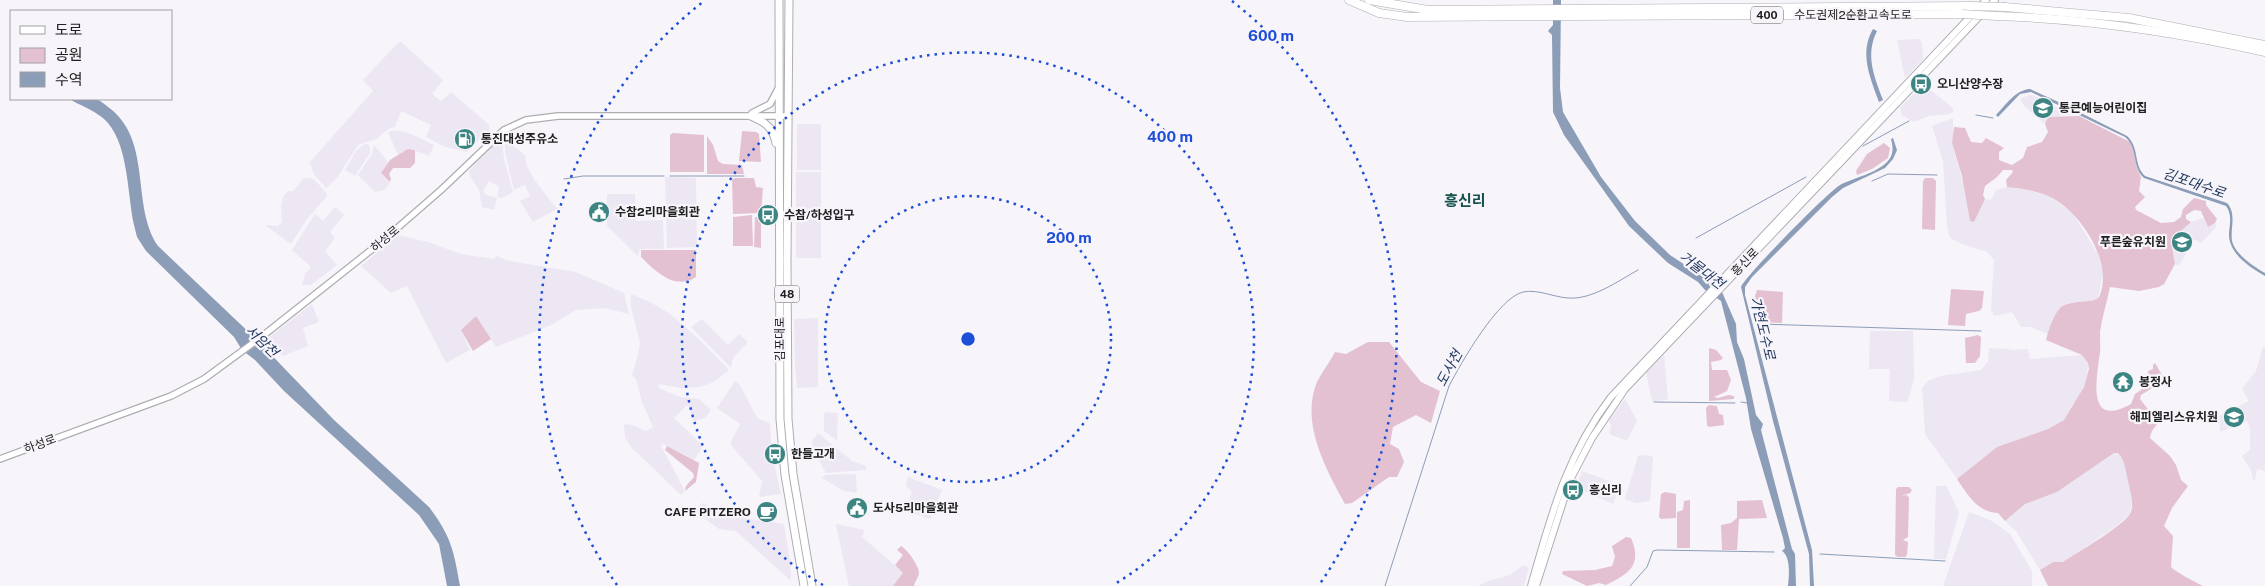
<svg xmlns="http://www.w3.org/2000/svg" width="2265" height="586" font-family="'Public Sans','Noto Sans KR',sans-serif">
<rect width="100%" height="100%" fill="#f7f4fa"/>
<!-- built -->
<g fill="#ede7f4">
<polygon points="1919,39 1922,43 1923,59 1905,78 1897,40"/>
<polygon points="400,41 443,80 432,94 441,101 451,92 489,125 489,130 467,152 445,147 426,137 431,125 401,111 395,127 388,129 376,139 358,145 337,178 326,188 314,174 310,162 373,91 363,80"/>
<polygon points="1923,84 1953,108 1953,112 1949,114 1929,116 1914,122 1902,115 1900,108"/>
<polygon points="2029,95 2035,96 2072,115 2048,117 2045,124 2025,107 2020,99"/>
<polygon points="1953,118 1953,147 1974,222 1985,199 1991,200 1996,190 2007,187 2020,188 2048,196 2072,212 2098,254 2103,273 2098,298 2095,301 2070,303 2059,310 2048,334 2031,327 2021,327 2012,312 1994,316 1991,309 1994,260 1987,252 1962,244 1950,238 1947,226 1943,161 1932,126"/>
<rect x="797" y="124" width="24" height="46"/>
<polygon points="395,130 409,133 434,145 429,156 411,149 398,155 388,132"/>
<polygon points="502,139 504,159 513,192 502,198 497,197 499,187 489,181 483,191 486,195 497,198 494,210 482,207 479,190 470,176 469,171 487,150"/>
<polygon points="507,141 525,155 526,164 533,178 557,209 533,222 520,201 530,196 525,185 514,190 505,152 505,144"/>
<polygon points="367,144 370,147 370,153 355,176 345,170 356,151 363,145"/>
<polygon points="374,145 388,162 381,174 390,183 384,190 375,192 358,175 372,154"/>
<rect x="796" y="172" width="25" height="86"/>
<polygon points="665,177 696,178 697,247 667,248"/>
<polygon points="304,178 314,179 327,194 327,196 306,220 291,244 265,225 278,226 282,222 281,205 284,195 288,191 293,191"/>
<polygon points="607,194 635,194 636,221 663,220 664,249 640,249 638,256 607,226"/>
<polygon points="335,207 344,215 330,232 335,238 325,251 337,265 311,285 302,285 305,274 311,267 292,250 315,214 323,221"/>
<polygon points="2203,218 2208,227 2215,223 2217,226 2201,243 2196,240 2193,241 2179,266 2175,264 2172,247 2174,237 2191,222"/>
<polygon points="398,235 428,242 461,254 494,259 496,256 509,261 576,272 624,293 629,314 604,308 576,310 549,326 496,347 476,316 461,330 470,350 446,363 407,286 391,293 361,266"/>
<polygon points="631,294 652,303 670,314 701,341 729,370 714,382 700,387 681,388 659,384 659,388 680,397 699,399 711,410 705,418 693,421 689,407 686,406 674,418 701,444 702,448 694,460 663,444 661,446 685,491 681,495 631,447 625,438 624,424 633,425 646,431 653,427 642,402 636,379 632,375 638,355 640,342 631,307"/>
<polygon points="312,304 319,322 303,328 308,346 283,356 271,345 268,338"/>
<polygon points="818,318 818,387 797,388 795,365 794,319"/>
<polygon points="702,319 728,345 739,334 748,342 733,358 731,368 691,327"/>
<polygon points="1870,331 1913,331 1914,380 1907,402 1889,401 1890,369 1869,369"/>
<polygon points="2263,347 2265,347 2265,471 2257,469 2255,480 2253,480 2251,470 2242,456 2250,450 2250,427 2247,421 2220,432 2219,416 2249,401 2242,389 2256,371"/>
<polygon points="1989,348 2009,349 2012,350 2028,349 2030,359 2082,355 2088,363 2087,380 2073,408 2064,420 2048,429 1997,447 1957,479 1925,434 1922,388 1928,381 1940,376 1981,370 1988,361"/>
<polygon points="1664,354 1668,400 1652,401 1646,372"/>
<polygon points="735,381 740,385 757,418 770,423 772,455 781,494 759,497 762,481 730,444 740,424 717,408"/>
<polygon points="1625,399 1637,421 1627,441 1609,434 1611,426 1609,420"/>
<polygon points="826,412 838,413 837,441 824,431 824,414"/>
<polygon points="818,433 852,461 866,466 866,470 826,473 815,453 812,441"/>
<polygon points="2114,453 2120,454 2125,465 2132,499 2130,514 2115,527 2063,562 2053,562 2040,570 2016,531 2005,521 2025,504 2057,492"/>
<polygon points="1643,455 1651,456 1653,458 1650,501 1636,503 1625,499 1638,456"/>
<polygon points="1582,471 1620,485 1613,504 1576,487"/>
<polygon points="856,474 857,493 844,491 822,478 825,475"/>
<polygon points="908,477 942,490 931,519 905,511 912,492 906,486"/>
<polygon points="1936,486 1946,486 1948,489 1959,513 1946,559 1934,559"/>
<polygon points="702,503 730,516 784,524 790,560 791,581 736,531 719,529 694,511"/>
<polygon points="1969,512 1992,521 2010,534 2032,571 2032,586 1943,586"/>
<polygon points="836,524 865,530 862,537 904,573 893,586 849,586"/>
<polygon points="1523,565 1529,568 1524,586 1478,586 1488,581 1510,575"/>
</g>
<!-- green -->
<g fill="#e3c1d0">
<path d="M2079,116L2130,142L2133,148L2137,169L2141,177L2139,191L2145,197L2135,207L2136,210L2161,223L2174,222L2181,217L2183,209L2194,198L2206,201V205L2217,219L2215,223L2208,227L2201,211L2194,210L2186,215V219L2191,222L2174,237L2172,247L2175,264L2164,284L2159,287L2139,291L2110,287C2107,302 2102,317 2100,332C2100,341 2101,350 2099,359C2096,383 2088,428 2131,404L2135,394L2150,384L2148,371L2153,369V365L2155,363L2165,380L2141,395L2140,399L2151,413L2162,416C2160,425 2151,427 2150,438L2170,456L2176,465L2181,480L2188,486L2172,508L2164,526L2173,536L2171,567C2174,571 2197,583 2203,586H2048L2040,570L2053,562H2063C2076,553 2127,524 2131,512C2134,502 2130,491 2128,481C2126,472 2125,460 2118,453H2114L2057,492L2025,504L2005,521L1998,513C1977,512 1968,495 1957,479L1997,447L2048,429L2064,420L2084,387L2089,369L2088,363L2082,355L2046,340C2049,329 2053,316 2060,308C2070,299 2095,304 2099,297C2115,263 2079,209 2048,196C2036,191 2020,188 2007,187L2006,180L2013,172L2012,170H2003L1997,177L1985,186L1983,195L1985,199L1974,222L1970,221L1962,176L1952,143L1954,127L1965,128L1971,142L1982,143L1986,138L2004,148L1999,152V160L2012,165L2023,158L2027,147L2042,142L2048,132L2045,124L2048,117Z"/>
<polygon points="742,131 756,132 759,134 761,162 739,161"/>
<polygon points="673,133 704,135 704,172 670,172 670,135"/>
<polygon points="707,136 713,145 718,161 723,164 742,165 744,174 707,174"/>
<polygon points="1884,143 1890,148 1888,158 1872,169 1857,175 1856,171 1867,154"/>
<polygon points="408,149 415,150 415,163 410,168 393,168 389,174 391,179 390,182 381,173 390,160"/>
<polygon points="735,178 754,178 756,187 763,188 761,213 733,214 732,180"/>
<polygon points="1925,178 1933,178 1936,181 1935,230 1922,229 1923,181"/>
<polygon points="752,215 753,246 733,246 733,217"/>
<polygon points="755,217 761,218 761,248 754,247"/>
<path d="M641,250H696V277C675,291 655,271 641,257Z"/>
<polygon points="1951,289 1984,291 1982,308 1979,311 1966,314 1965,326 1948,325"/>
<polygon points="1757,290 1783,292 1782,323 1762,322 1755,296"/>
<polygon points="476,316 491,339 473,351 461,330"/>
<polygon points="1978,335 1981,337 1980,356 1975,363 1966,363 1965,338"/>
<path d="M1368,342H1389L1421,382L1440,391L1431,423L1416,415L1393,427L1390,444L1399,449L1404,462L1397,477H1389L1352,503L1345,504C1326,469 1300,423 1317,382C1322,372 1330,362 1335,352L1346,354Z"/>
<polygon points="1709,348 1716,350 1723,358 1721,360 1711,362 1712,370 1727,370 1731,380 1727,391 1714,397 1718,398 1729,395 1734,396 1734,399 1709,401"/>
<polygon points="1709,405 1717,406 1719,414 1723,415 1724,425 1709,427 1707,425 1706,408"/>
<polygon points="667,446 699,463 696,482 685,491 686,486 694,477 693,473 665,450"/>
<polygon points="1898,487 1909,487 1912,490 1910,493 1901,496 1907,495 1909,498 1908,537 1903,540 1908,542 1907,555 1905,557 1898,557 1895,555 1896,489"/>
<polygon points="1665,492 1676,494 1676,518 1661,519 1659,517 1661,494"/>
<polygon points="1690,500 1690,548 1677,548 1677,512 1683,510 1684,501"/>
<polygon points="1762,500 1767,518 1739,519 1737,550 1722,550 1721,525 1731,523 1737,518 1737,501"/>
<path d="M1626,537L1631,538C1643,566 1628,574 1606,585L1599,583L1587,586L1562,574L1563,571L1595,570L1612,566L1615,557L1612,546Z"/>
<path d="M901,546C907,549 920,567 919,574C918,578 915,581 914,586H893L903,573L895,565L903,555L897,550Z"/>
</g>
<!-- water -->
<g fill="#8c9db8">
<path d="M1553,0H1561L1560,88L1563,112L1601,177L1635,221L1670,255L1711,282L1722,292L1736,324L1737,342L1744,359L1756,415L1763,424L1761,430L1792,549L1795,554L1796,586H1788C1789,576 1791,557 1782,551L1785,548L1783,538L1751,429L1746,398L1721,301L1705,290L1698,282L1668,263L1629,226L1564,135L1553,112L1552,35L1548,31L1553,25Z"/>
<path d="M1873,29L1877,31C1865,55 1874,76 1883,100L1879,102C1870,77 1859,53 1873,29Z"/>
<path d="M2030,89L2065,105L2127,136C2140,148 2133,165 2145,176L2227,203C2237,214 2230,228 2232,241C2235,254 2254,267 2265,273V276C2249,267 2228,253 2229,233C2230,223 2232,214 2226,206L2144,178C2131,167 2139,148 2125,137L2031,92L2020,94L1998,117L1996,115C2006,105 2015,90 2030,89Z"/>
<path d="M69,99C77,99 89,97 96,99C101,101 107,106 112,110C152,144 131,206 158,246L258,341L334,420L429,507C451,536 454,551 460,586H447L439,544L419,515L284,391L255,360L242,350L234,337L146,251L137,237L134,225C127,194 129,140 103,118C93,110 80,105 69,99Z"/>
<path d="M1893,138L1897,150L1893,159L1885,168L1843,188L1832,197L1752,277L1745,287V295L1812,550L1814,586H1810L1809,554L1773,421L1741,287C1745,276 1827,193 1840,185C1855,177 1876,174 1888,161C1894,154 1893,147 1891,139Z"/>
</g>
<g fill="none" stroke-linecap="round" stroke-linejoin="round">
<!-- stream -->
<g stroke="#8c9db8" stroke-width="1">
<polyline points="1976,115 1993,118"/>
<polyline points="1863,146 1909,121"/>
<polyline points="670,176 744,176"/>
<polyline points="564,179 583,176 664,176"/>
<polyline points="1872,181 1888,174 1937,175"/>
<polyline points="1696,238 1806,177"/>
<polyline points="1760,324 1981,331"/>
<polyline points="1654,402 1735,403"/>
<polyline points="1741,402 1747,403"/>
<polyline points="1820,554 1945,561"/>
<path d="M1385,586L1449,386C1461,363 1498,298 1523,292C1538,289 1553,297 1568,298C1592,300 1618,281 1638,270"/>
<polyline points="1630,586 1647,567 1653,551 1657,550 1774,552"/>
</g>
<!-- tertiary casing -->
<g stroke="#afadb2" stroke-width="8">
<g id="tertiary">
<polyline points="752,113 770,104 778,89"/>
<polyline points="0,459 171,396 204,379 260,338 380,243 441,190 504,130 526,120 558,116 788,116"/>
</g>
</g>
<!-- secondary casing -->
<g stroke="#afadb2" stroke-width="8">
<g id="secondary">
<path d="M1531,586C1551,516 1566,456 1611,397L1986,0"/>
<polyline points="1536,586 1570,480 1592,438 1625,389 1995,0"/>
</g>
</g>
<!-- primary casing -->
<g stroke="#afadb2" stroke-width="9">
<g id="primary">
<polyline points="779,0 780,419 785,475 804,586"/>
<polyline points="789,0 787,261 788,419 793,474 812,586"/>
<path d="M751,116C765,122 773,127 776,143"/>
</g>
</g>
<!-- motorway casing -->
<g stroke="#afadb2" stroke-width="9">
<g id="motorway">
<polyline points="1349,0 1379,13 1407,17 1962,14"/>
<polyline points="1369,0 1428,10 1970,6"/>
<polyline points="2005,7 2129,18 2265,45"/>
<path d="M1997,16C2088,19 2177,32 2265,52"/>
</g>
</g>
<!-- tertiary -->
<use href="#tertiary" stroke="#fff" stroke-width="5.5"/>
<!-- secondary -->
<use href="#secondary" stroke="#fff" stroke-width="6"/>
<!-- primary -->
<use href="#primary" stroke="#fff" stroke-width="7"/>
<!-- motorway -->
<use href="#motorway" stroke="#fff" stroke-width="8"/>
<!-- motorway-bridge casing -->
<g stroke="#afadb2" stroke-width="9" stroke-linecap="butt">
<g id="motorway-bridge">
<polyline points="1970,6 2005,7"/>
<polyline points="1962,14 1997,16"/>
</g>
</g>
<!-- motorway-bridge -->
<use href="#motorway-bridge" stroke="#fff" stroke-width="8"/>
</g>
<!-- distance rings -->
<g fill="none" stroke="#1d4ed8" stroke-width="2.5" stroke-dasharray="2.5 5">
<circle cx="968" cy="339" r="143"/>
<path d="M823 585A286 286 0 1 1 1113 585"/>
<path d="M617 585A429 429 0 0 1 704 1M1232 1A429 429 0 0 1 1319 585"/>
</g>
<!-- icons -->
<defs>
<g id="bus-disc" transform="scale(1.125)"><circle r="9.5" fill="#3d8582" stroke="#f7f4fa"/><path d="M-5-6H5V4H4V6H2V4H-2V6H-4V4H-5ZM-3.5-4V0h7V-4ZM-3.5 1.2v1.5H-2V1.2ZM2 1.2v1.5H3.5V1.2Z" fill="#fff"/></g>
<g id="school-disc" transform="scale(1.125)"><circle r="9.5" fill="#3d8582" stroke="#f7f4fa"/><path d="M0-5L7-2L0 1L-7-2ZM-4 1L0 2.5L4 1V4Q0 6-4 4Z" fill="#fff"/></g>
<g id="fuel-disc" transform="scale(1.125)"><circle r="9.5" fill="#3d8582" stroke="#f7f4fa"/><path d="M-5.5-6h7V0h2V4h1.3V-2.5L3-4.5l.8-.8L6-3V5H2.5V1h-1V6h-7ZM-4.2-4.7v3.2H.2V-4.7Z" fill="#fff"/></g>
<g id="civic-disc" transform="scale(1.125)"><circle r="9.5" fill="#3d8582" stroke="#f7f4fa"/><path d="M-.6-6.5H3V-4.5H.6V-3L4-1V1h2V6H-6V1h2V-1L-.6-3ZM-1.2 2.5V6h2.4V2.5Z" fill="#fff"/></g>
<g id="temple-disc" transform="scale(1.125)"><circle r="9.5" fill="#3d8582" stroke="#f7f4fa"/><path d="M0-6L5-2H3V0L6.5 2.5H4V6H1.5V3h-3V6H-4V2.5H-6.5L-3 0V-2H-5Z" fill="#fff"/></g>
<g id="cafe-disc" transform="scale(1.125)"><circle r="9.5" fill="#3d8582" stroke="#f7f4fa"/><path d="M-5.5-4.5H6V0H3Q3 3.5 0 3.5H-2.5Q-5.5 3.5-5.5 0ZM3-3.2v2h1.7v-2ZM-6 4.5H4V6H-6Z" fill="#fff"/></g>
</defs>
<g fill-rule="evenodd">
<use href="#bus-disc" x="1921" y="84"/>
<use href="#school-disc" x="2043" y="108"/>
<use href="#fuel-disc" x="465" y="139"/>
<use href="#civic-disc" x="599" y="212"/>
<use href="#bus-disc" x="768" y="215"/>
<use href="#school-disc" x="2182" y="242"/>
<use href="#temple-disc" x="2123" y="382"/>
<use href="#school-disc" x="2234" y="417"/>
<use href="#bus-disc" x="775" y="454"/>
<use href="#bus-disc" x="1573" y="490"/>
<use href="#civic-disc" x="857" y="508"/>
<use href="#cafe-disc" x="767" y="512"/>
</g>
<g text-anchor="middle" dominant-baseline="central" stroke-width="4.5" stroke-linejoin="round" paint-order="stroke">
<!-- shield labels -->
<g fill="#f7f4fa" stroke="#616063" stroke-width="1">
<rect x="1751" y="6.5" width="32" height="17" rx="4"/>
<rect x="774.5" y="285.5" width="25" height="17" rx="4"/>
</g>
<g font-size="11" font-weight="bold" fill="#212022">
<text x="1767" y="15">400</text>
<text x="787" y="294">48</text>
</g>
<!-- street labels -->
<g font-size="12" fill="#212022" stroke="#f7f4fa">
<text x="1853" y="15">수도권제2순환고속도로</text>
<text transform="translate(385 239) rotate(-40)">하성로</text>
<text transform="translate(1745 262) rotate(-46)">흥신로</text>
<text transform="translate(780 339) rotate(-90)">김포대로</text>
<text transform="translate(40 444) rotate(-20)">하성로</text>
</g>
<!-- poi labels -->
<g font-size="12" font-weight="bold" fill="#212022" stroke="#f7f4fa" text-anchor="start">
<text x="1937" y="84">오니산양수장</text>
<text x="2059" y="108">통큰예능어린이집</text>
<text x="481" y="139">통진대성주유소</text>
<text x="615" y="212">수참2리마을회관</text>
<text x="784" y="215">수참/하성입구</text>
<text x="2166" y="242" text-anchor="end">푸른숲유치원</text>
<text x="2139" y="382">봉정사</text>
<text x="2218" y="417" text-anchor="end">해피엘리스유치원</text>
<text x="791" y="454">한들고개</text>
<text x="1589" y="490">흥신리</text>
<text x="873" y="508">도사5리마을회관</text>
<text x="751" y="512" text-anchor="end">CAFE PITZERO</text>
</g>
<!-- water labels -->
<g font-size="14" font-style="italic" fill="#1d355c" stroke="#f7f4fa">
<text transform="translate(2194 183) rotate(19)">김포대수로</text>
<text transform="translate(1702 270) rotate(37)">거물대천</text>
<text transform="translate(1763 328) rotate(76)">가현도수로</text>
<text transform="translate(262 341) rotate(44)">서암천</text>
<text transform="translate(1449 368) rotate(-62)">도사천</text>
</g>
<!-- quarter labels -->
<g font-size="15" font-weight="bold" fill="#14514e" stroke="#f7f4fa">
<text x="1465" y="200">흥신리</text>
</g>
</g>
<circle cx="968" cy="339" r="8" fill="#1d4ed8" stroke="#f7f4fa" stroke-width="2.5"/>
<g font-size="15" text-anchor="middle" font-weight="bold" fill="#1d4ed8" stroke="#f7f4fa" stroke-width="4.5" stroke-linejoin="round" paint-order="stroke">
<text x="1271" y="41">600 m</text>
<text x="1170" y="142">400 m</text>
<text x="1069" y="243">200 m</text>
</g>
<!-- legend -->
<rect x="10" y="10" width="162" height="90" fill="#f7f4fa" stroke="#a19fa4"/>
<rect x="20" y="26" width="25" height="8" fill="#ffffff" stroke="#a19fa4"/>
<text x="55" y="35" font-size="15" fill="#212022">도로</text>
<rect x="20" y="48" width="25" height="15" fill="#e3c1d0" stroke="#a19fa4"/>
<text x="55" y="60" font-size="15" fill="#212022">공원</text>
<rect x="20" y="72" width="25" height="15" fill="#8c9db8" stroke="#a19fa4"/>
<text x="55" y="85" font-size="15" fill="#212022">수역</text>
</svg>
